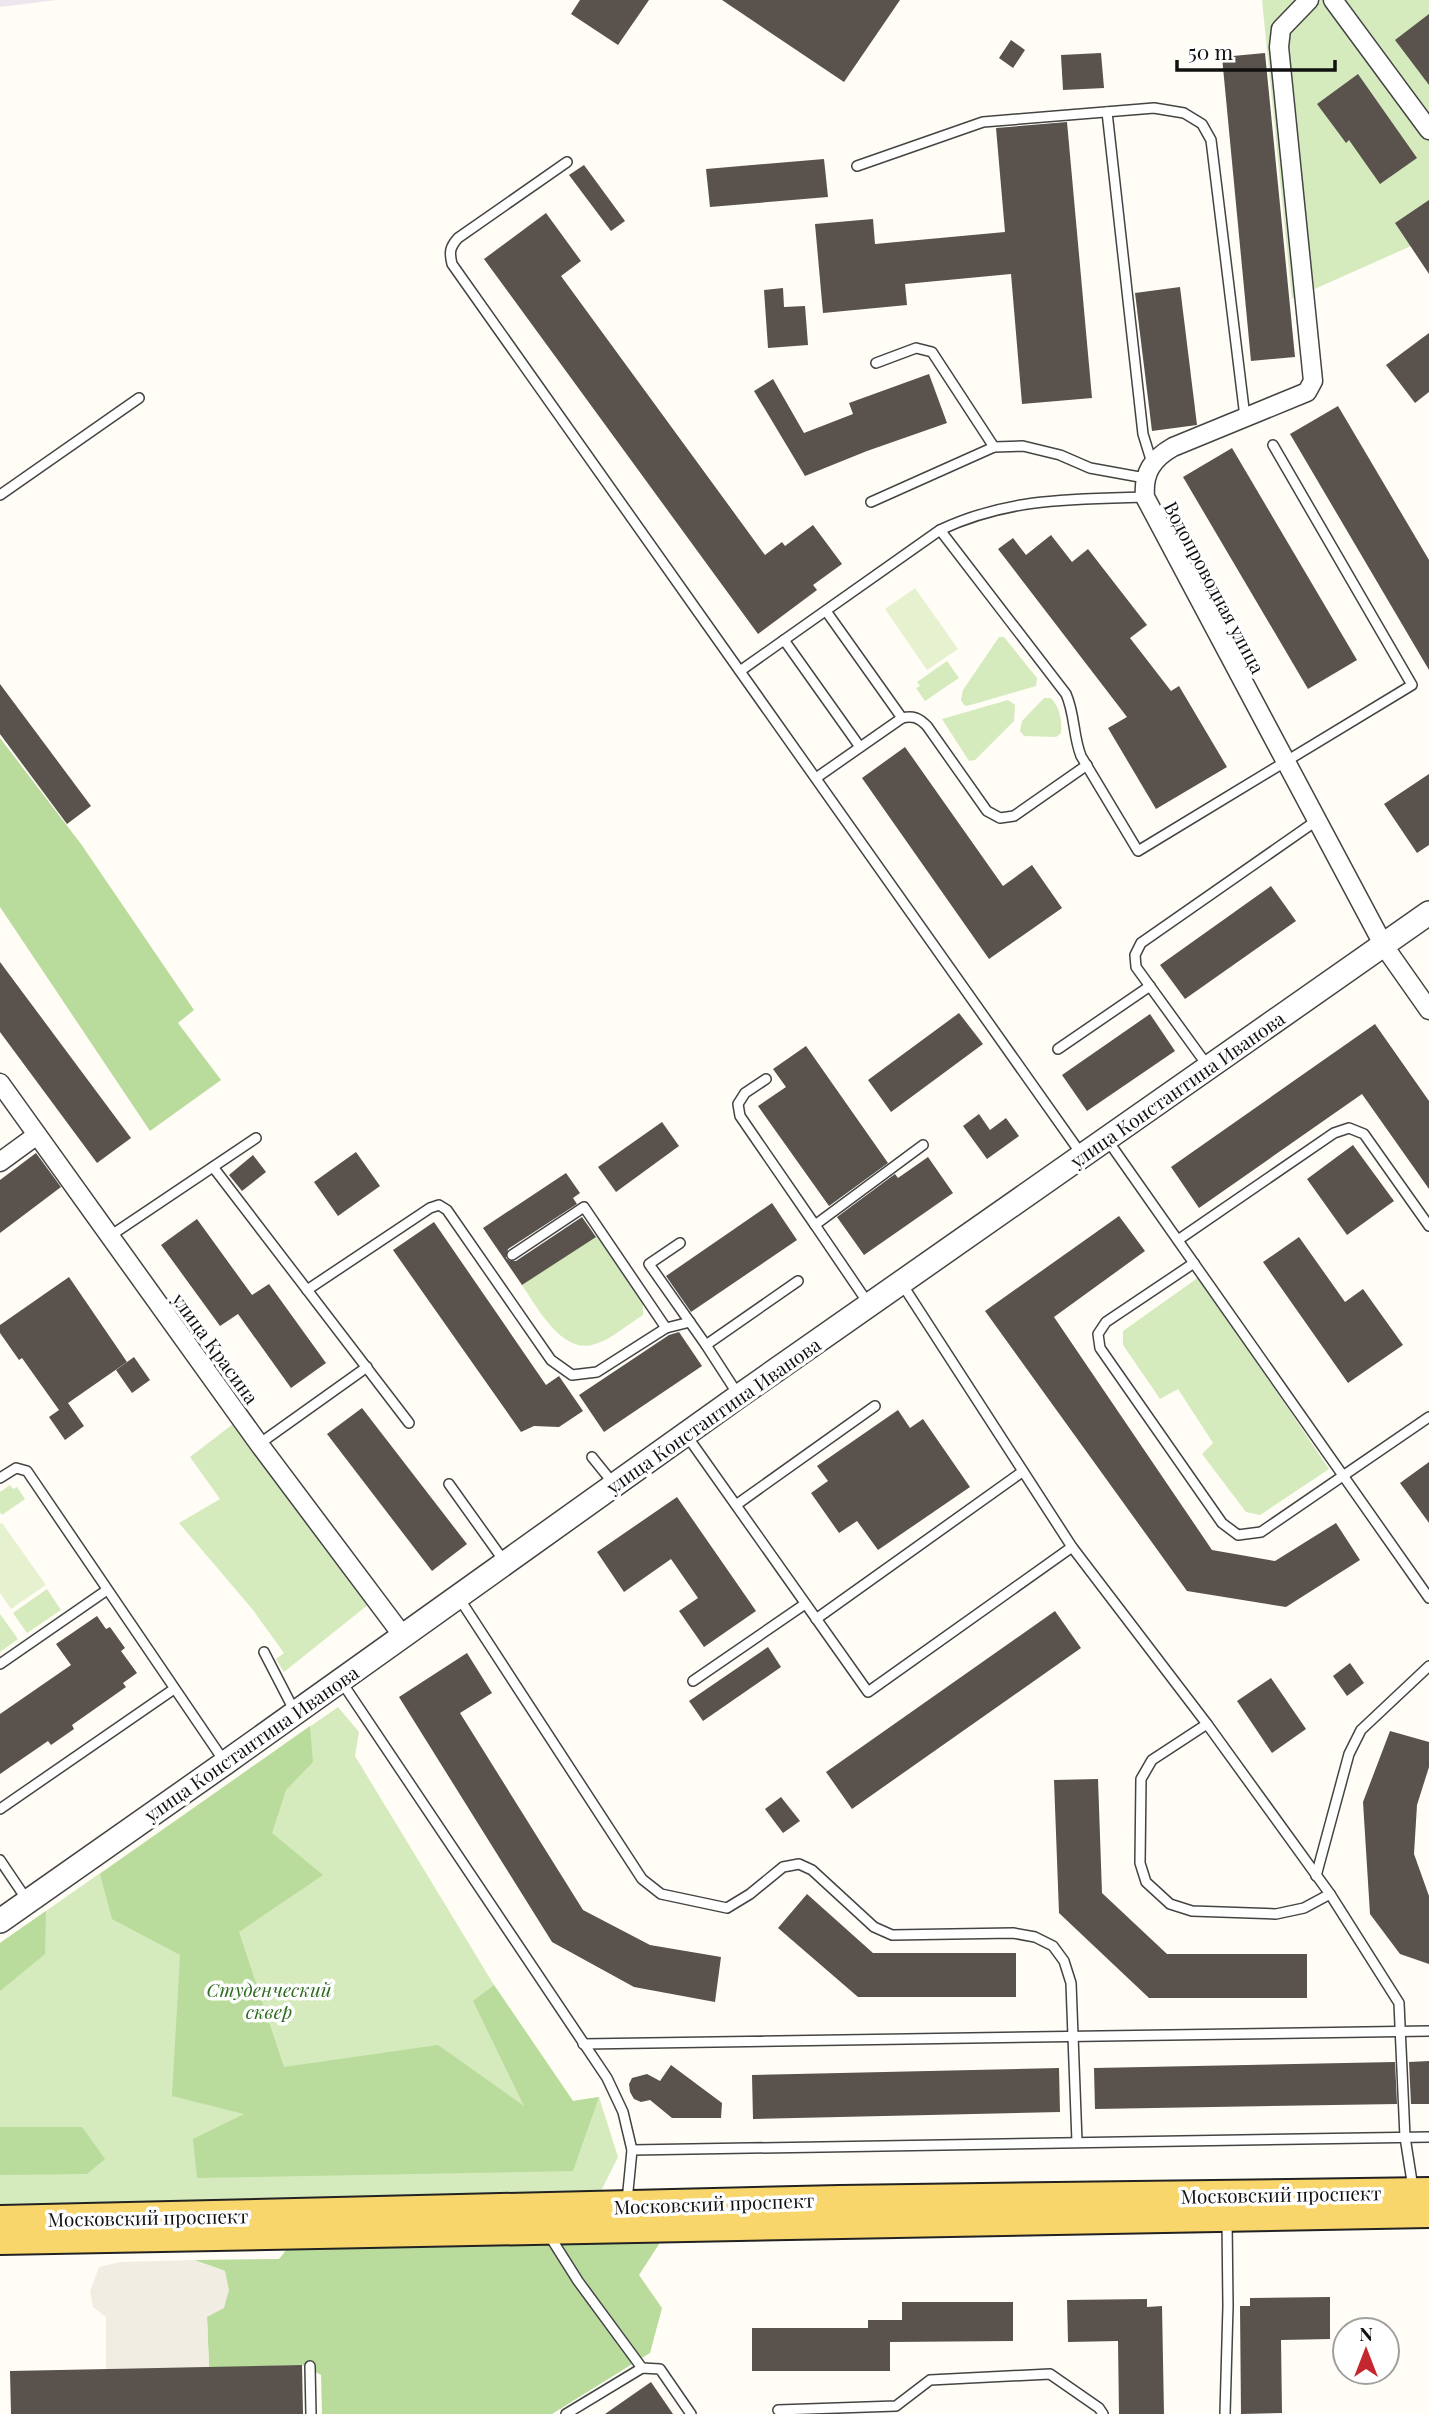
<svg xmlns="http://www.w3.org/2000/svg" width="1429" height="2414" font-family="'Playfair Display',serif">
<rect width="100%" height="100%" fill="#fffdf5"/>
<!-- industrial -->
<polygon fill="#eee6ef" points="0,0 57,0 0,7"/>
<!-- green -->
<g fill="#d5ebbd">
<polygon points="1262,0 1429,0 1429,238 1292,299"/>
<polygon points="999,637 1004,637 1037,678 1036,686 967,706 964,705 961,700 963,690"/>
<polygon points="947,661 959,678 925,701 916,688 920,686 917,682"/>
<path d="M1044,698H1051C1060,708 1062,720 1061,733L1056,737L1024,736L1020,731L1022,721Z"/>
<polygon points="1008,700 1015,705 1014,721 975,760 969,761 942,719"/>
<path d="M598,1235L643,1299V1315C628,1324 612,1339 595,1344C563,1356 537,1307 522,1285Z"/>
<polygon points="1199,1277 1329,1469 1260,1515 1246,1512 1202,1454 1213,1443 1178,1389 1160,1399 1123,1345 1123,1331"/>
<polygon points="233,1424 369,1604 284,1672 276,1659 284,1653 253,1610 179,1523 220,1499 190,1457"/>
<polygon points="10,1485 13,1489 17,1487 25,1499 2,1515 0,1512 0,1492"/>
<polygon points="47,1589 61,1610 27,1633 13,1613"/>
<polygon points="0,1614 18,1639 0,1652"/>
<polygon points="338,1707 359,1732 355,1756 494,1985 573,2101 599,2097 618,2157 600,2193 589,2197 0,2204 0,1943"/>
</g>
<!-- forest -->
<g fill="#b9dc9c">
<polygon points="0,738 81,844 194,1010 178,1023 221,1080 150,1131 0,907"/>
<polygon points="310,1726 313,1762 286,1790 272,1833 323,1875 239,1932 284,2067 438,2045 524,2106 473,2001 494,1985 573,2101 599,2097 573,2171 197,2178 193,2139 244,2114 172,2096 180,1955 112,1919 100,1874"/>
<polygon points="46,1911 45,1954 0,1991 0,1943"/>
<polygon points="0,2127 82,2127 105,2159 87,2174 0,2175"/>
<polygon points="663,2238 639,2275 662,2308 650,2353 552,2414 322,2414 321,2375 302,2365 209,2368 207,2317 225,2271 194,2260 279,2259 291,2244"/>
</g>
<!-- pitch -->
<g fill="#e6f2cf">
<polygon points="915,588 958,649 927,670 885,609"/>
<polygon points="2,1523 46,1585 11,1609 0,1593 0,1524"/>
</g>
<!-- plaza -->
<polygon fill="#f1ede2" points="194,2260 225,2271 229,2290 224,2308 207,2317 209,2368 106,2369 106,2317 93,2307 90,2292 99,2267 120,2262"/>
<!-- building -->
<g fill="#5a524d">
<polygon points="580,0 649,0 618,45 571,14"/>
<polygon points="722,0 900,0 844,82"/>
<polygon points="1429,14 1429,85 1395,40"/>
<polygon points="1011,40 1025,50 1013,68 999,58"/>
<polygon points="1101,53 1104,88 1063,90 1061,55"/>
<polygon points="1265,53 1295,357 1251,361 1222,57"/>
<polygon points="1358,74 1417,158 1380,184 1349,140 1346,143 1317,104"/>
<polygon points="1067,122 1092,398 1022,404 1011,274 905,284 907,305 823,313 815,224 873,219 875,244 1005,232 996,128"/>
<polygon points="824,159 828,197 710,207 706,169"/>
<polygon points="584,165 625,221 611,231 569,175"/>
<polygon points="1429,200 1429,274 1395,223"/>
<polygon points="546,213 581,261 561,276 765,555 782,542 785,546 813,525 842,564 813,585 817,590 758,634 484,259"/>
<polygon points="1180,287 1197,425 1152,431 1135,293"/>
<polygon points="783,288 784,307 805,306 808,345 768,348 764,290"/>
<polygon points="1429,333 1429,392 1415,403 1386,365"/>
<polygon points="929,374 947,423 867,451 805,476 754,391 773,379 804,433 853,414 849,403"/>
<polygon points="1338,406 1429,560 1429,670 1290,434"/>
<polygon points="1232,448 1357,660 1308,689 1183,477"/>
<polygon points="1051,535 1072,562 1088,549 1147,625 1130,638 1171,691 1179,686 1227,767 1156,809 1108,728 1127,717 998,549 1013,538 1026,555"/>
<polygon points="0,684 91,806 67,824 0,734"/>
<polygon points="905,747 1003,886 1032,865 1062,908 989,959 862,778"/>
<polygon points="1429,774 1429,845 1417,853 1384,804"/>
<polygon points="1271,886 1296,921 1185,999 1160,965"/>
<polygon points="0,962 131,1138 97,1163 0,1032"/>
<polygon points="959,1013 983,1044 891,1112 868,1080"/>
<polygon points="1150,1014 1175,1051 1087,1111 1062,1075"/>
<polygon points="1375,1024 1429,1101 1429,1189 1362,1094 1199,1208 1171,1167"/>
<polygon points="806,1046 888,1163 829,1206 758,1106 786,1087 773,1069"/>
<polygon points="979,1114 990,1130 1006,1118 1019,1136 987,1159 963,1126"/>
<polygon points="662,1122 679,1146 616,1192 598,1167"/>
<polygon points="1353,1145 1394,1201 1347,1235 1307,1179"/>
<polygon points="356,1152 380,1186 338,1216 314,1182"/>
<polygon points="36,1153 61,1187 0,1233 0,1180"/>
<polygon points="253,1155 266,1172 242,1191 229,1175"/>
<polygon points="928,1157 953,1193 864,1255 837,1217 895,1174 898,1178"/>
<polygon points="566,1173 580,1193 573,1198 577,1204 508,1249 506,1258 510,1261 516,1261 582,1217 596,1237 522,1285 483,1228"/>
<polygon points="772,1203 797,1240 691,1312 666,1276"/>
<polygon points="1119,1216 1145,1251 1054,1317 1212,1550 1275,1561 1336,1523 1360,1560 1286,1607 1187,1591 985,1311"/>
<polygon points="197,1219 252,1295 269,1284 326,1363 291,1388 238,1314 220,1326 161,1245"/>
<polygon points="434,1222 546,1385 559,1376 583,1411 559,1427 534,1426 521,1432 393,1250"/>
<polygon points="1299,1237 1345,1302 1363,1289 1403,1345 1348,1383 1263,1262"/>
<polygon points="69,1277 127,1362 68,1403 84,1426 65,1440 49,1417 59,1410 22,1358 19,1360 0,1333 0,1325"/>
<polygon points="679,1332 702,1366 604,1432 579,1395 669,1335"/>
<polygon points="134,1357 150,1380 132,1393 116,1370"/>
<polygon points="362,1408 467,1544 432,1571 327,1434"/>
<polygon points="898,1410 910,1428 923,1419 970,1487 878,1550 857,1521 839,1533 811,1493 828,1481 817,1466"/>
<polygon points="1429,1462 1429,1523 1400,1483"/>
<polygon points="677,1497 756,1611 704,1647 679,1611 698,1598 671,1559 624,1592 597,1552"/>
<polygon points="1055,1611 1081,1648 852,1809 826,1772"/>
<polygon points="97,1616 106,1629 110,1627 125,1648 121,1651 137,1673 123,1683 126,1687 72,1725 74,1729 51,1745 48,1741 0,1774 0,1714 71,1665 56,1644"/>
<polygon points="768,1647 781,1667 703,1721 689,1701"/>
<polygon points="467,1653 492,1693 460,1713 583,1910 650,1945 721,1957 715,2002 634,1987 552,1942 399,1697"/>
<polygon points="1350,1663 1364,1683 1347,1696 1333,1676"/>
<polygon points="1271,1678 1306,1729 1272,1753 1237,1701"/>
<polygon points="1390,1731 1429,1742 1429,1767 1417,1805 1414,1854 1429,1896 1429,1964 1400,1954 1370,1914 1363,1802"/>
<polygon points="1098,1779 1102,1893 1167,1954 1307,1954 1307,1998 1149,1998 1059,1913 1054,1780"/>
<polygon points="781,1797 800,1821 783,1833 765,1809"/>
<polygon points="807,1894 873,1953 1016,1953 1016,1997 858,1997 778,1928"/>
<polygon points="1429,2061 1429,2104 1411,2104 1409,2062"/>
<polygon points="1395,2062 1397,2104 1095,2109 1094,2068"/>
<polygon points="671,2065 722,2103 721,2118 672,2118 650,2100 641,2102 634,2099 630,2092 629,2084 632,2078 647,2074 660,2081"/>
<polygon points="1059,2068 1060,2112 753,2119 752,2075"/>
<polygon points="1330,2297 1330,2339 1281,2340 1282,2413 1241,2414 1240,2306 1250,2306 1250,2298"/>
<polygon points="1147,2299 1147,2307 1162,2306 1164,2414 1119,2414 1118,2341 1068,2342 1067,2300"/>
<polygon points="902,2302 1013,2302 1013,2341 890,2342 890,2371 752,2371 752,2328 868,2328 868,2320 902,2320"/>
<polygon points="302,2365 303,2414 11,2414 10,2371"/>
<polygon points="651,2382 673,2414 605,2414"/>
</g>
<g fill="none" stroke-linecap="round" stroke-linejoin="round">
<!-- service casing -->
<g stroke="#444" stroke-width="12">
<g id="service">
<polyline points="1107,112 1143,434 1152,463"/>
<path d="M567,162L458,238C450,247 449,252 452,264L1082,1155"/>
<polyline points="857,166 983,122 1154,108 1184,113 1202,124 1211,140 1245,417"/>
<polyline points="876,363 916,348 932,352 994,447"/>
<polyline points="0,495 139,398"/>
<polyline points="871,502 994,447 1023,446 1060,455 1090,468 1145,478"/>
<path d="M940,530L1066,694C1075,714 1073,736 1081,756L1138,851L1412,685L1273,445"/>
<polyline points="826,611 902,718"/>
<polyline points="784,640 860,747"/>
<path d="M740,671L940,530C1008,498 1071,499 1145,497"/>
<path d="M816,778L902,718C913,715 919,718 927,726L987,811L1000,818L1014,816L1087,765"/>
<polyline points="1058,1049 1150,986"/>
<polyline points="1207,1065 1136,967 1135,955 1141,943 1316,821"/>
<polyline points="766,1079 745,1093 738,1104 740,1116 815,1225"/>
<polyline points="1106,1138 1429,1598"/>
<polyline points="213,1167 409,1423"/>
<polyline points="110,1236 256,1138"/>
<polyline points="1178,1240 1334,1133 1349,1128 1364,1134 1429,1226"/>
<polyline points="680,1243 649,1264 706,1345 798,1281"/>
<polyline points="512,1255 584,1207 666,1328"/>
<polyline points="1194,1263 1106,1322 1098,1334 1100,1348 1222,1523 1238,1535 1261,1532 1429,1417"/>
<polyline points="902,1284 1072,1547 1207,1724 1330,1894 1399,2003 1405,2137 1413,2188"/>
<polyline points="307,1290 430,1208 439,1205 447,1210 551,1360 572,1375 597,1372 666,1328 690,1322"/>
<polyline points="868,1303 815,1225 923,1145"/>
<polyline points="706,1345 739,1396"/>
<polyline points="687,1436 868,1692 1072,1547"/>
<polyline points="259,1444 367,1367"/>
<polyline points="592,1457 613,1483"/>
<polyline points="0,1478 16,1468 27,1471 224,1761"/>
<polyline points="449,1484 504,1561"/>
<polyline points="736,1505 875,1406"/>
<polyline points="459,1598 642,1879 661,1894 727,1908 750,1894 783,1867 799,1864 812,1870 874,1927 892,1935 1013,1933 1035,1937 1053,1946 1064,1961 1071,1983 1077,2142"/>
<polyline points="816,1619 1022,1472"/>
<polyline points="264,1652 295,1712"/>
<polyline points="0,1664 107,1590"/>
<polyline points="341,1681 607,2078 623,2112 632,2150 627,2201"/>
<polyline points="693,1681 805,1604"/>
<polyline points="1207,1724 1152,1760 1141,1779 1140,1863 1146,1882 1170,1904 1192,1911 1276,1914 1304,1908 1330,1894"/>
<polyline points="0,1809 174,1689"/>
<polyline points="0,1860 27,1900"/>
<polyline points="1316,1876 1349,1754 1361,1730 1429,1666"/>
<polyline points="583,2044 1429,2031"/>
<polyline points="632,2150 1429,2137"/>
<polyline points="549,2235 578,2281 642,2368"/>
<polyline points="310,2366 311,2414"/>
<polyline points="778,2410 896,2406 930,2380 1050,2374 1099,2408 1103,2414"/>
<polyline points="566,2414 642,2368 660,2369 691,2414"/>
<polyline points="1225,2414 1228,2306 1227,2220"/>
</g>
</g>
<!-- minor casing -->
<g stroke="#444" stroke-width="21">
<g id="minor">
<path d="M1309,0L1281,29L1279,47L1313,381L1307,392L1173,447C1152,459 1143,473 1145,497L1384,946L1429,1010"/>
<polyline points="1333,0 1429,130"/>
<polyline points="0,1083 259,1444 403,1636"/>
<polyline points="0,1162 37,1135"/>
</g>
</g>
<!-- tertiary casing -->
<g stroke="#444" stroke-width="26">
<polyline id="tertiary" points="0,1921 225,1763 739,1396 1429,913"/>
</g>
<!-- primary casing -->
<g stroke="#222" stroke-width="32">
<g id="primary">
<polyline points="0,2220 840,2200 1429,2192"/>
<polyline points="0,2240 1429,2213"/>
</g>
</g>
<!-- service -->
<use href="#service" stroke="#fff" stroke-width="9"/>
<!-- minor -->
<use href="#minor" stroke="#fff" stroke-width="18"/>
<!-- tertiary -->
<use href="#tertiary" stroke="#fff" stroke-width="23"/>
<!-- primary -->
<use href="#primary" stroke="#f9d66b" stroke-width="28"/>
</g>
<g text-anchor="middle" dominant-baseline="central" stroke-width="7" stroke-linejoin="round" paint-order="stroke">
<!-- street labels -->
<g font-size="19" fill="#111" stroke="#fff">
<text transform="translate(1215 587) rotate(62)">Водопроводная улица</text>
<text transform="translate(1177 1089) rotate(-35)">улица Константина Иванова</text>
<text transform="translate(216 1348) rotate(54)">улица Красина</text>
<text transform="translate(713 1415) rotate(-35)">улица Константина Иванова</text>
<text transform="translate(251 1743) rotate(-35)">улица Константина Иванова</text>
<text transform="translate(1281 2194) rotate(-1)">Московский проспект</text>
<text transform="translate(714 2203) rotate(-2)">Московский проспект</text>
<text transform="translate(148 2217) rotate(-1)">Московский проспект</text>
</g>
<!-- park labels -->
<g font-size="19" font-style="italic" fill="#2f6b1f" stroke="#fff">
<text x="269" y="1989">Студенческий<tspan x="269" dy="22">сквер</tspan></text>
</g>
</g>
<!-- north arrow -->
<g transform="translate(1366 2351)"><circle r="33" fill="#ffffff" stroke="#a0a0a0" stroke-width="2"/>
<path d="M0-5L12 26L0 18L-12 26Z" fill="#c4262e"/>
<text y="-10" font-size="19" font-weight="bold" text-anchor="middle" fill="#111111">N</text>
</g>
<!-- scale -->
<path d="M1177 60v10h158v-10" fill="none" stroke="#111111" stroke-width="3.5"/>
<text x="1188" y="60" font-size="21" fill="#111111" stroke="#ffffff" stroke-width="5" paint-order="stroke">50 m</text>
</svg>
